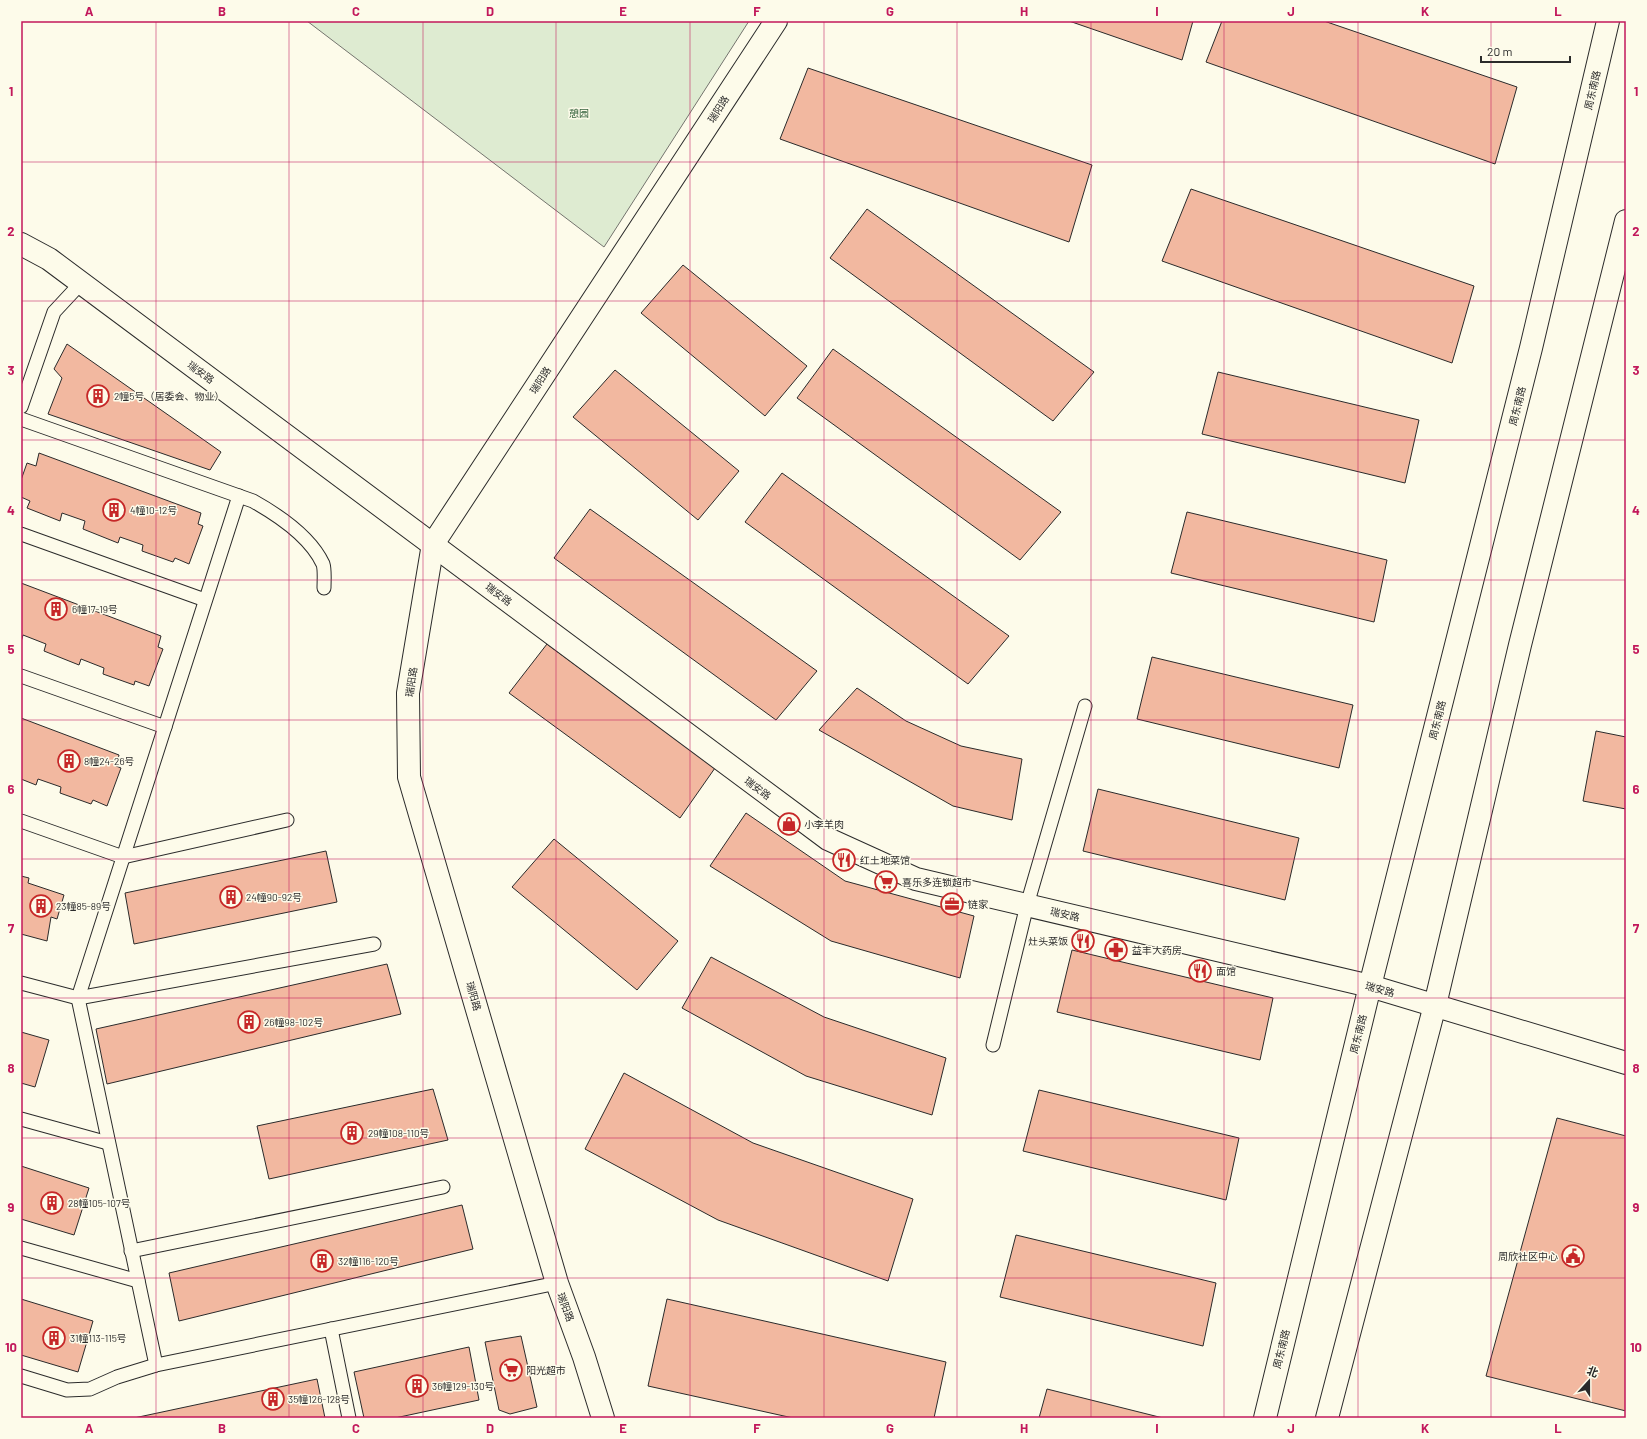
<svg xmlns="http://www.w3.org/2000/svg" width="1647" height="1439" font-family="Barlow,'Noto Sans SC',sans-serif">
<rect width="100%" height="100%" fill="#fdfbea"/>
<!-- green -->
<polygon fill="#deebd1" stroke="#74746e" points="307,21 749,21 604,247"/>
<!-- building -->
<g fill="#f2b8a0" stroke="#2b2b2b">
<polygon points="1069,21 1193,21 1182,60"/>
<polygon points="1222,21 1324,21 1517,87 1495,164 1206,62"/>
<polygon points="808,68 1092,165 1069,242 780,139"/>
<polygon points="1191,189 1474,286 1452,363 1162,261"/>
<polygon points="867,209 1094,372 1053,421 830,258"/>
<polygon points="683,265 807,366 765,416 641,313"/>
<polygon points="67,344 221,452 210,470 48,414 62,378 54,369"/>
<polygon points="833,349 1061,512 1020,560 797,398"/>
<polygon points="615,370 739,471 698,520 573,417"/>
<polygon points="1218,372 1419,420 1405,483 1202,434"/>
<polygon points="39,453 201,513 198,524 203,526 189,564 175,558 173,562 142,551 143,545 120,537 118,543 83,529 85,521 62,513 60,521 27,508 30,501 21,497 21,480 27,463 36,466"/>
<polygon points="782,473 1009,636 968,684 745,522"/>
<polygon points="590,509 817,671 776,720 554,558"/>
<polygon points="1187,512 1387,560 1374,622 1171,573"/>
<polygon points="21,583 161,636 158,647 163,649 149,686 135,681 134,685 103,674 104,668 81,659 79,665 44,651 46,644 23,635 21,642"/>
<polygon points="547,644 715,768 680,818 509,693"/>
<polygon points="1152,657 1353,705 1339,768 1137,719"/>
<polygon points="857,688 906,721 961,746 1022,759 1012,820 953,806 819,730"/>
<polygon points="21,718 119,755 116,766 121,768 107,806 93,800 91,804 60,793 61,787 38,779 36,785 21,779"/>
<polygon points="1596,731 1626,737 1626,809 1583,801"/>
<polygon points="1098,789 1299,838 1285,900 1083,851"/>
<polygon points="746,813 845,881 974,916 960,978 831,941 710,866"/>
<polygon points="554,839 678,941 637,990 512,887"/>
<polygon points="326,851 337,902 134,944 125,893"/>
<polygon points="21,876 29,878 28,883 64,895 57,919 51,917 47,941 21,934"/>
<polygon points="1072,950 1273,998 1260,1060 1057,1012"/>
<polygon points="711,957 824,1017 946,1058 932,1115 806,1076 682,1008"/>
<polygon points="387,964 401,1014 107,1084 96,1029"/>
<polygon points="21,1032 49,1040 35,1087 21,1083"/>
<polygon points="624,1073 753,1143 913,1199 888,1281 718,1220 585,1149"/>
<polygon points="433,1089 448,1140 269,1179 257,1126"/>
<polygon points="1039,1090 1239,1138 1226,1200 1023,1151"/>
<polygon points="1557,1118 1626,1136 1626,1411 1486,1376"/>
<polygon points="21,1166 89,1188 74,1235 21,1219"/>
<polygon points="462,1205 473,1249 179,1321 169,1273"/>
<polygon points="1016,1235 1216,1283 1203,1346 1000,1297"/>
<polygon points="21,1299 93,1321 78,1372 21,1355"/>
<polygon points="667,1299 946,1362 934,1418 793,1418 648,1386"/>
<polygon points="521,1336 537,1407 510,1414 499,1410 485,1342"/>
<polygon points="469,1347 479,1400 395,1418 364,1418 354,1372"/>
<polygon points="317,1379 325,1418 134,1418"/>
<polygon points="1047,1389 1163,1418 1039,1418"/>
</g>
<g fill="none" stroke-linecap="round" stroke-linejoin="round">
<!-- lane casing -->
<g stroke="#2b2b2b" stroke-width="15">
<g id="lane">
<polyline points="21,407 54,312 81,283"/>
<path d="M21,419L253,501C278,515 310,536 323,564C325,570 324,581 324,588"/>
<polyline points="21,534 205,600"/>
<polyline points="21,676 165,727"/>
<polyline points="21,821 123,857 287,820"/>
<polyline points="21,983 78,998 374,944"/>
<polyline points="993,1045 1027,905 1085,706"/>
<polyline points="21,1119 108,1143"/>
<polyline points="21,1248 138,1281"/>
<polyline points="131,1251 443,1187"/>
<polyline points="331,1329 349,1418"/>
<polyline points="156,1365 78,998 239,496"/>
<polyline points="21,1376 67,1390 90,1389 117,1377 156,1365 557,1283"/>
</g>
</g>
<!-- street casing -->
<g stroke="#2b2b2b" stroke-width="24">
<g id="street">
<polyline points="21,244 49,259 828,839 916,879 1370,986 1626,1063"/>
<polyline points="603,1418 584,1357 557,1283 409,777 408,693 433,544 776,21"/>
</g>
</g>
<!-- secondary casing -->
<g stroke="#2b2b2b" stroke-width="24">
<g id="secondary">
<polyline points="1265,1418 1370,986 1531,348 1608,21"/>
<polyline points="1327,1418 1435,1005 1520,645 1626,221"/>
</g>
</g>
<!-- lane -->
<use href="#lane" stroke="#fdfbea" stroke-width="13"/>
<!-- street -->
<use href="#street" stroke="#fdfbea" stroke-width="22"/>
<!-- secondary -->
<use href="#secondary" stroke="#fdfbea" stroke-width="22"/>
</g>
<!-- grid -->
<path fill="none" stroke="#c2185b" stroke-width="1" stroke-opacity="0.55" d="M156,21V1418M289,21V1418M423,21V1418M556,21V1418M690,21V1418M824,21V1418M957,21V1418M1091,21V1418M1224,21V1418M1358,21V1418M1491,21V1418M21,162H1626M21,301H1626M21,440H1626M21,580H1626M21,720H1626M21,859H1626M21,998H1626M21,1138H1626M21,1278H1626"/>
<!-- icons -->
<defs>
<g id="building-ring" transform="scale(1.15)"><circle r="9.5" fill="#fdfbea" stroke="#c62828" stroke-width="1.5"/><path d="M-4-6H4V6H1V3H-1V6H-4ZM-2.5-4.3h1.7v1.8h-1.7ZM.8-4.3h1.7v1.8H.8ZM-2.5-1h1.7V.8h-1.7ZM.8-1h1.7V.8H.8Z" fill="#c62828"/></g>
<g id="shop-ring" transform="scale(1.15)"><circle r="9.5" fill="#fdfbea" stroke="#c62828" stroke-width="1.5"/><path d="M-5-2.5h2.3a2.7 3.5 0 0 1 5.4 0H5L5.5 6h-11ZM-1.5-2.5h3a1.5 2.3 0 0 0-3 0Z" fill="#c62828"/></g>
<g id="restaurant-ring" transform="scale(1.15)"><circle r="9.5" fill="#fdfbea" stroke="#c62828" stroke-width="1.5"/><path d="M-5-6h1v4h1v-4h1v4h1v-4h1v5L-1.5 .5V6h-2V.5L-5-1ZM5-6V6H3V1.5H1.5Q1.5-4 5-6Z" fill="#c62828"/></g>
<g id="supermarket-ring" transform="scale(1.15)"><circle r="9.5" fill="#fdfbea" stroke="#c62828" stroke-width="1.5"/><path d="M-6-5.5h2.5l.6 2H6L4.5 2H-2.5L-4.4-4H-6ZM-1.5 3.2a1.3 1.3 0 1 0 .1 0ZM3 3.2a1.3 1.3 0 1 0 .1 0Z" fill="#c62828"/></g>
<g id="office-ring" transform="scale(1.15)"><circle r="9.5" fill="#fdfbea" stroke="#c62828" stroke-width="1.5"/><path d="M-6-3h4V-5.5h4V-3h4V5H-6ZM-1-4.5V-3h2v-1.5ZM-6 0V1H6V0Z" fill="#c62828"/></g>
<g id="pharmacy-ring" transform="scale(1.15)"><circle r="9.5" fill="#fdfbea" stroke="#c62828" stroke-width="1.5"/><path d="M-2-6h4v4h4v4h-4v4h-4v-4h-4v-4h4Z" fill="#c62828"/></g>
<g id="civic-ring" transform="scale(1.15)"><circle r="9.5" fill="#fdfbea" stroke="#c62828" stroke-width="1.5"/><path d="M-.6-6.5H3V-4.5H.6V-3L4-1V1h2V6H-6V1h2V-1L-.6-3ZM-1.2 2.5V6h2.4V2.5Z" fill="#c62828"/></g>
</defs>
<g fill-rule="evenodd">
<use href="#building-ring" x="98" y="396"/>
<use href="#building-ring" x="114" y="510"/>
<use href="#building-ring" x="56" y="609"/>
<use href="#building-ring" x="69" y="761"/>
<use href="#shop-ring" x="789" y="824"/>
<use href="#restaurant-ring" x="844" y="860"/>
<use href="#supermarket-ring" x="886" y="882"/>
<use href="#building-ring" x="231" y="897"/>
<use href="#office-ring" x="952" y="904"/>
<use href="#building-ring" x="41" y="906"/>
<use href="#restaurant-ring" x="1083" y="941"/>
<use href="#pharmacy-ring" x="1116" y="950"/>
<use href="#restaurant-ring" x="1200" y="971"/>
<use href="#building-ring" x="249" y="1022"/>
<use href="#building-ring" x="352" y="1133"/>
<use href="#building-ring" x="52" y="1203"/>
<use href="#civic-ring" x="1573" y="1256"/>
<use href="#building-ring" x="322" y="1261"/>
<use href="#building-ring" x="54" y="1338"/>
<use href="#supermarket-ring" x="511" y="1370"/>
<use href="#building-ring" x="417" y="1386"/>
<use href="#building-ring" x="273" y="1399"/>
</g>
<g text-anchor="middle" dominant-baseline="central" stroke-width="3" stroke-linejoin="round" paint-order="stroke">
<!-- street labels -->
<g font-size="10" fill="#2b2b2b" stroke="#fdfbea">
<text transform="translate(1592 90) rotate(-77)">周东南路</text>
<text transform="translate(718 109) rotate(-57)">瑞阳路</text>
<text transform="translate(201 372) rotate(36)">瑞安路</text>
<text transform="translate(540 380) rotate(-57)">瑞阳路</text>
<text transform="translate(1517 406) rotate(-76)">周东南路</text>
<text transform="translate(499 594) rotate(37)">瑞安路</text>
<text transform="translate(411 682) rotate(-82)">瑞阳路</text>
<text transform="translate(1437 720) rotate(-76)">周东南路</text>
<text transform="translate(758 788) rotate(37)">瑞安路</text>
<text transform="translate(1065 914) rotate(13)">瑞安路</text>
<text transform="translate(1380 989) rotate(16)">瑞安路</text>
<text transform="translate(474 996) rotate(74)">瑞阳路</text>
<text transform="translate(1358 1034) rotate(-76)">周东南路</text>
<text transform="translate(566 1307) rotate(70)">瑞阳路</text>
<text transform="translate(1281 1349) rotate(-76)">周东南路</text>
</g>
<!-- park labels -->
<g font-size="10" fill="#34623c" stroke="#fdfbea">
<text x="579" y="113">憩园</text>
</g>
<!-- poi labels -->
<g font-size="10" fill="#2b2b2b" stroke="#fdfbea" text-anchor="start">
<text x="114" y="396">2幢5号（居委会、物业）</text>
<text x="130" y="510">4幢10-12号</text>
<text x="72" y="609">6幢17-19号</text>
<text x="84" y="761">8幢24-26号</text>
<text x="804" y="824">小李羊肉</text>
<text x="860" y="860">红土地菜馆</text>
<text x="902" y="882">喜乐多连锁超市</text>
<text x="246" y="897">24幢90-92号</text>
<text x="968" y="904">链家</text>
<text x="56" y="906">23幢85-89号</text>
<text x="1068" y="941" text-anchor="end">灶头菜饭</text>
<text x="1132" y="950">益丰大药房</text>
<text x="1216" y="971">面馆</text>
<text x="264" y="1022">26幢98-102号</text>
<text x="368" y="1133">29幢108-110号</text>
<text x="68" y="1203">28幢105-107号</text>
<text x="1558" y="1256" text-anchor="end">周欣社区中心</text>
<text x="338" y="1261">32幢116-120号</text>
<text x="70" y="1338">31幢113-115号</text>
<text x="526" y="1370">阳光超市</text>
<text x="432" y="1386">36幢129-130号</text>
<text x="288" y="1399">35幢126-128号</text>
</g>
</g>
<!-- border -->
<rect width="1647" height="1439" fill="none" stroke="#fdfbea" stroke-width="44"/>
<!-- north arrow -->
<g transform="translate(1589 1381) rotate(21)" stroke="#fdfbea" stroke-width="3" paint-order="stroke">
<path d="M0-3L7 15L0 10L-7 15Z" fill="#2b2b2b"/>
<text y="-6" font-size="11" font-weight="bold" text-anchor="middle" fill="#2b2b2b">北</text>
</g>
<!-- scale -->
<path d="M1481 56v6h89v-6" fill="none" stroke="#2b2b2b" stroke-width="2"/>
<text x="1487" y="56" font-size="12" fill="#2b2b2b" stroke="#fdfbea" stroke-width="3" paint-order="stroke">20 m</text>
<rect x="22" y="22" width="1603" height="1395" fill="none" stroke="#c2185b" stroke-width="1.5"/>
<g font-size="13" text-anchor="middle" font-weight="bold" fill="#c2185b">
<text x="89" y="16">A</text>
<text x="222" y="16">B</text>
<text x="356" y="16">C</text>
<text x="490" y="16">D</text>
<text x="623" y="16">E</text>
<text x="757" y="16">F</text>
<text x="890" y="16">G</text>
<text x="1024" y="16">H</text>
<text x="1157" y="16">I</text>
<text x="1291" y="16">J</text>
<text x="1425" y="16">K</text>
<text x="1558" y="16">L</text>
<text x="11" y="96">1</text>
<text x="1636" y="96">1</text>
<text x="11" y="236">2</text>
<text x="1636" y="236">2</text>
<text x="11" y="375">3</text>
<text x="1636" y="375">3</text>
<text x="11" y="515">4</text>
<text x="1636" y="515">4</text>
<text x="11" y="654">5</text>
<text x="1636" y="654">5</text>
<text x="11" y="794">6</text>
<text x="1636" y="794">6</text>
<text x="11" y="933">7</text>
<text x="1636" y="933">7</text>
<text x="11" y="1073">8</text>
<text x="1636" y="1073">8</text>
<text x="11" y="1212">9</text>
<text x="1636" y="1212">9</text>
<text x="11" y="1352">10</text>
<text x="1636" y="1352">10</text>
<text x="89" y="1433">A</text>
<text x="222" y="1433">B</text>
<text x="356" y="1433">C</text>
<text x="490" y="1433">D</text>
<text x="623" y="1433">E</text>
<text x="757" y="1433">F</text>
<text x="890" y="1433">G</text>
<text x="1024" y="1433">H</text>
<text x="1157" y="1433">I</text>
<text x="1291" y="1433">J</text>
<text x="1425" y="1433">K</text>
<text x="1558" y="1433">L</text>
</g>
</svg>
